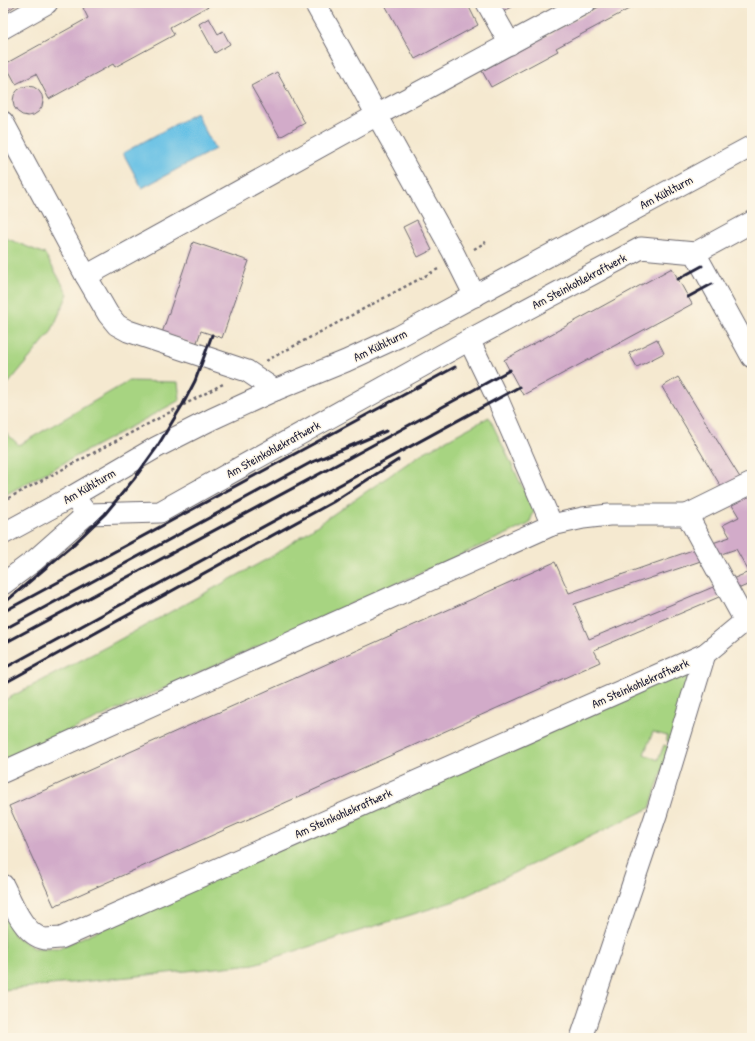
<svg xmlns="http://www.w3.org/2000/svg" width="755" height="1041" font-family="'Patrick Hand',sans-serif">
<rect width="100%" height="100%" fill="#fcf5e5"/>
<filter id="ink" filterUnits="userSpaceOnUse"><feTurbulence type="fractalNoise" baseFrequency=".025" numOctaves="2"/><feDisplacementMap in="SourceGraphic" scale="8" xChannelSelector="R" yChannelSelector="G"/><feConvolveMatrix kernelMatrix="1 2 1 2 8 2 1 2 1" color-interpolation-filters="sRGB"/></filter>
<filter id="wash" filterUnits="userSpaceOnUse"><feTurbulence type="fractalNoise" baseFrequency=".012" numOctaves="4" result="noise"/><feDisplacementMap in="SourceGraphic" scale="16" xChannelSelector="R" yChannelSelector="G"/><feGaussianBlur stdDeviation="0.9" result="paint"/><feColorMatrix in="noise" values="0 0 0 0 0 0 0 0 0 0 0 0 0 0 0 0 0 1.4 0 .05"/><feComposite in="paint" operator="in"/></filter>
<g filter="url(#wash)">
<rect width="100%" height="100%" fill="#f5e9d0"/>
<!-- green -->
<g fill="#a7d481" stroke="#647b5e">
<polygon points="3,237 45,254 68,294 51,332 3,390"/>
<polygon points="129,381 178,382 180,400 3,496 3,434 6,433 19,445"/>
<polygon points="489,417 534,511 529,524 3,761 3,701 106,647 271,557 421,454"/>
<polygon points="682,669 691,674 673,743 667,741 667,736 653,732 644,754 658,760 664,745 670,747 650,808 455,901 254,964 3,990 3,920 6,918 15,936 34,948 59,948"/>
</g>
<!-- water -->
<polygon fill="#68c1e5" stroke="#457290" points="196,113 215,149 142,188 123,153"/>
<g id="blocks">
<!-- building -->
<g fill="#d2abc9" fill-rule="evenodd">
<polygon points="3,3 19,3 3,14"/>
<polygon points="92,3 214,3 170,27 174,35 115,67 113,64 49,99 36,74 16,84 5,64 88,18 83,8"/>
<polygon points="384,3 467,3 478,25 415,59"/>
<polygon points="495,3 519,3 501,13"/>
<polygon points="606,3 640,3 556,48 558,51 491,87 482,71"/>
<polygon points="209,18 218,34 223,31 230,44 215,53 199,24"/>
<polygon points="277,72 305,123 280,137 251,86"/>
<circle cx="28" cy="101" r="15"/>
<polygon points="417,220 432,250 418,257 403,227"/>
<polygon points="193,242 249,261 222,338 201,331 196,345 162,333"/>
<polygon points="672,268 692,304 523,395 504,360"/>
<polygon points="657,339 664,353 637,367 629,353"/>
<path d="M678,377L752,497V583L594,650L600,662L54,906L9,806L555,562L569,593L730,537L723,525L739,517L662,387ZM736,549L749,572L589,639L574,604Z"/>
</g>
</g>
</g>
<g filter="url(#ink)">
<use href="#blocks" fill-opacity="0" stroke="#6c686f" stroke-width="1"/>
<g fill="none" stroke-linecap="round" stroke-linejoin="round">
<!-- minor casing -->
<g stroke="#6c686f" stroke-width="23">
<g id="minor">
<polyline points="315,3 377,115 585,3"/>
<polyline points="487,3 510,44"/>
<polyline points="3,28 47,3"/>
<polyline points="3,122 86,276"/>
<polyline points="695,253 752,357"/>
<polyline points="469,340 498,400 552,525"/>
<polyline points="275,390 247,371 128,331 117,325 108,314 86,276 377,115 453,252 475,296"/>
<polyline points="73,496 87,514 160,512 469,340 641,248 695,253 752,222"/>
<polyline points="3,534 73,496 157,447 212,419 275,390 346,361 398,337 752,146"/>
<polyline points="3,584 35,560 87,514"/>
<polyline points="745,621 687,515 752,483"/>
<polyline points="3,772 552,525 583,518 609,515 687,515"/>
<path d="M3,885C12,902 23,935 45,939C50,939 56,938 61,938L705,654"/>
<polyline points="581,1038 657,812 705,654 745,621 752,618"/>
</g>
</g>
<!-- path -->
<g stroke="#6c686f" stroke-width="2.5" stroke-dasharray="3 3" stroke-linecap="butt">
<polyline points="474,249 486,242"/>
<polyline points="266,361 440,268"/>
<polyline points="3,501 223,384"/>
</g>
<!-- minor -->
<use href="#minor" stroke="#fff" stroke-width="21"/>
<!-- rail -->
<g stroke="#22223b" stroke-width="3">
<polyline points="678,279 702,266"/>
<polyline points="688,297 712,284"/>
<polyline points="3,604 75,543 105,514 134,479 157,447 183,404 195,381 212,335"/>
<polyline points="3,612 455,367"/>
<polyline points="3,630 310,463 386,431"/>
<polyline points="3,644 349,458 510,370"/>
<polyline points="3,669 519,387"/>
<polyline points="3,684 333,502 398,460"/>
</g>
</g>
</g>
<g text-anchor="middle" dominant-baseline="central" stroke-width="3" stroke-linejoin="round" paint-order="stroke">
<!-- street labels -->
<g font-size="12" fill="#22223b" stroke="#fcf5e5">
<text transform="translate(666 192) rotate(-28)">Am Kühlturm</text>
<text transform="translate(579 281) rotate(-28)">Am Steinkohlekraftwerk</text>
<text transform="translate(380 345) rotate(-26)">Am Kühlturm</text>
<text transform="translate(273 449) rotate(-29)">Am Steinkohlekraftwerk</text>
<text transform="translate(89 486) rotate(-30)">Am Kühlturm</text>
<text transform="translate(640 683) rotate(-24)">Am Steinkohlekraftwerk</text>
<text transform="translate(343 813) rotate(-24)">Am Steinkohlekraftwerk</text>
</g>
</g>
<!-- margin -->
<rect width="755" height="1041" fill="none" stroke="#fcf5e5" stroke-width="16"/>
</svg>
